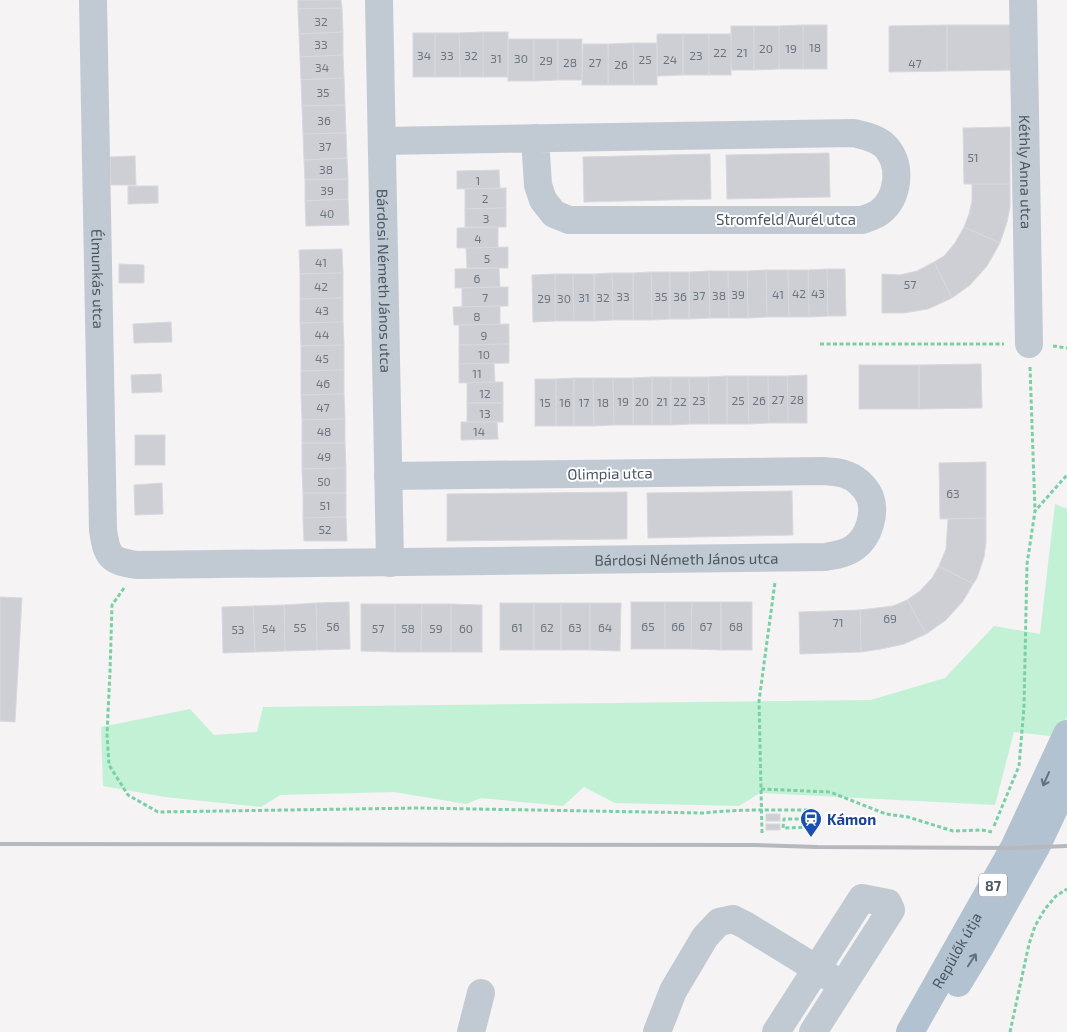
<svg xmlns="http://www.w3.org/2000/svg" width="1067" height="1032" font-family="'Exo 2',sans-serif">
<rect width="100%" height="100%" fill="#f5f3f3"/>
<!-- green -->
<polygon fill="#c3f1d5" points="1055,504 1067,509 1067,717 1059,737 1014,732 995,805 760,793 739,806 615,803 584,787 563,806 481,798 466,804 394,792 280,795 261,807 165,797 103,786 101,727 190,709 214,735 257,732 263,707 871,700 945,678 994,626 1040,634"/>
<!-- building -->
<g fill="#cdcfd5" stroke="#d7d9de">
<polygon points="298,0 341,0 342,8 298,9"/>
<polygon points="342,8 343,32 299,34 298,9"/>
<rect x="803" y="25" width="24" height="44"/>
<polygon points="803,25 803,69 779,69 779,26"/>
<polygon points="947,25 947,71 889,72 889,26"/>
<polygon points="947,25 1011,25 1011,70 947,71"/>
<rect x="731" y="26" width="23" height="44"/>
<polygon points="754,26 779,26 779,69 754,70"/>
<polygon points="343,32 343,55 300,57 299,34"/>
<rect x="483" y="32" width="25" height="45"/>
<polygon points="483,32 483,77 460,77 459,33"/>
<rect x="413" y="33" width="22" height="44"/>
<polygon points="435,33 459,33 460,77 435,77"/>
<polygon points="657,34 683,34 683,75 657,76"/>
<rect x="683" y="34" width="26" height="41"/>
<rect x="709" y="34" width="22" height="41"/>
<rect x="508" y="39" width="26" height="42"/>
<polygon points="534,39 558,39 558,80 534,81"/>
<rect x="558" y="39" width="24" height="41"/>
<polygon points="633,43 634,85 608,85 608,44"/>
<polygon points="633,43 657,43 657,85 634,85"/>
<polygon points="583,44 608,44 608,85 582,85"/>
<polygon points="343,55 344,78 301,80 300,57"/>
<polygon points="344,78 345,105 302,106 301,80"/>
<polygon points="345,105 346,133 303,134 302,106"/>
<polygon points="1010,127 1010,184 964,184 963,128"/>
<polygon points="346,133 347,158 304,160 303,134"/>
<polygon points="829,153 830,197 727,199 726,155"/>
<polygon points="710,154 711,199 584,202 583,157"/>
<polygon points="135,156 136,185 111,185 110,157"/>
<polygon points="347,158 348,179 305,180 304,160"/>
<polygon points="499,170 500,188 457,189 457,171"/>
<polygon points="348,179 348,199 305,201 305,180"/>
<polygon points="972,184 1010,184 1010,207 1007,222 1000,243 964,227 969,214 972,201"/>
<polygon points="128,186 158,186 158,203 128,204"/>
<polygon points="506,188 506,208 465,209 465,189"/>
<polygon points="348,199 349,225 306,226 305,201"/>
<polygon points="506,208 506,227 465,227 465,209"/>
<polygon points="498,227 498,248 457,248 457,228"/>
<polygon points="964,227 1000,243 987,266 970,285 952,298 934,262 944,256 955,243"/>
<polygon points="508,247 508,268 467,268 466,248"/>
<polygon points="342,249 343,273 300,274 299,250"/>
<polygon points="934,262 952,298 928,309 904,313 882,313 882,274 900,275 917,271"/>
<polygon points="119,264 144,265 144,283 119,283"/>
<polygon points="499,268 500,287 455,288 455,269"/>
<polygon points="827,269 828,316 809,317 808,270"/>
<polygon points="827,269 845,269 846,316 828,316"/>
<polygon points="766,270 788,270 789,317 767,317"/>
<polygon points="766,270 767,317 748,318 747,271"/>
<polygon points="788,270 808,270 809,317 789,317"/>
<polygon points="709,271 710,318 689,319 689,272"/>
<polygon points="709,271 728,271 729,318 710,318"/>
<polygon points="728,271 747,271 748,318 729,318"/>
<polygon points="651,272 670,272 670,319 652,320"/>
<polygon points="651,272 652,320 633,320 633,273"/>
<rect x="670" y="272" width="19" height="47"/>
<polygon points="343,273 343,298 300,299 300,274"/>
<polygon points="612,273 633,273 633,320 613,320"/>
<polygon points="612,273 613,320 594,321 594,274"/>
<polygon points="555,274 573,274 574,321 555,321"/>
<polygon points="555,274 555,321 533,322 532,275"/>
<polygon points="573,274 594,274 594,321 574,321"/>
<polygon points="500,287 508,287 508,306 462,307 462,288"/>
<polygon points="343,298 343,322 300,323 300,299"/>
<polygon points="500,306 500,325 454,325 453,307"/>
<polygon points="171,322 172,342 134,343 133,324"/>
<polygon points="343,322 344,345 301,346 300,323"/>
<polygon points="509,324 509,344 459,345 459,325"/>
<polygon points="509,344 509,363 459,364 459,345"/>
<polygon points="344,345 344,370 301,371 301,346"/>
<polygon points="494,363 495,382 459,383 459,364"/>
<polygon points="981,364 982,408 919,409 919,365"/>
<rect x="859" y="365" width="60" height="44"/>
<polygon points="344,370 344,394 301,395 301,371"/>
<polygon points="161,374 162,392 132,393 131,375"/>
<polygon points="807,375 807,423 788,423 787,376"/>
<polygon points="727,376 748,376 749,424 727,424"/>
<polygon points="727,376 727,424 709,424 708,377"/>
<polygon points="748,376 768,376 769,423 749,424"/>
<polygon points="768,376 787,376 788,423 769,423"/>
<rect x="652" y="377" width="19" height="48"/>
<polygon points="652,377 652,425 633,425 633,378"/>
<polygon points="671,377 689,377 690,424 671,425"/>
<polygon points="689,377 708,377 709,424 690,424"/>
<polygon points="574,378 574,426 556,426 556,379"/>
<polygon points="574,378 593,378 594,426 574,426"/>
<polygon points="593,378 613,378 614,425 594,426"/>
<polygon points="613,378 633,378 633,425 614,425"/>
<rect x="535" y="379" width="21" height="47"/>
<polygon points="495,382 503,382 503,403 467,403 467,383"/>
<polygon points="344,394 345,419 302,420 301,395"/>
<rect x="467" y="403" width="36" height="19"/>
<polygon points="345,419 345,443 302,443 302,420"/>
<polygon points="461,422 497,422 498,439 461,440"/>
<rect x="135" y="435" width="30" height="30"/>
<polygon points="302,443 345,443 346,468 302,469"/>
<polygon points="986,462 986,518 940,519 939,463"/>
<polygon points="346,468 346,493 303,493 302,469"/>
<polygon points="162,483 163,514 135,515 134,485"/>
<polygon points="792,491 793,535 648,538 647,493"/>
<polygon points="627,492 627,539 447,541 447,494"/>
<polygon points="303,493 346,493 346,517 303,518"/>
<polygon points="346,517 347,541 304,541 303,518"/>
<polygon points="986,518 986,542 984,557 977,578 973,584 939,566 946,549 948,519"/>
<polygon points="939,566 973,584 963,601 946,620 926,634 907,600 920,591 932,578"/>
<polygon points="0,597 22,598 15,722 0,721"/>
<polygon points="907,600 926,634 904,644 881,649 861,652 860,610 893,606"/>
<polygon points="349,602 350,649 317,650 316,603"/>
<rect x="631" y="602" width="34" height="47"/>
<polygon points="665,602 692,602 691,649 665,649"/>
<polygon points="692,602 721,602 721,650 691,649"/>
<rect x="721" y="602" width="31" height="48"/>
<polygon points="316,603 317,650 285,651 284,605"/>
<rect x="500" y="603" width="34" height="47"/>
<rect x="534" y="603" width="27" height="47"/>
<rect x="561" y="603" width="29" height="47"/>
<polygon points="590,603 621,603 620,651 590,650"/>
<polygon points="361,604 395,604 395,652 361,651"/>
<polygon points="395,604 422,604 421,652 395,652"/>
<polygon points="422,604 451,604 451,652 421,652"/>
<polygon points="451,604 482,605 482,652 451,652"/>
<polygon points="284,605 285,651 255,652 253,606"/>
<polygon points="253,606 255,652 223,653 222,607"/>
<polygon points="860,610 861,652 800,654 799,612"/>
<rect x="766" y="814" width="14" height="7"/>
<rect x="766" y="824" width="14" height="6"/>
</g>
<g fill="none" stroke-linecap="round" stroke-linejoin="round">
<!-- path -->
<g stroke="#7ad0a6" stroke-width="3" stroke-dasharray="4 2.5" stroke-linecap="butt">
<polyline points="820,344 1004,344"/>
<polyline points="1053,346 1067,348"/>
<polyline points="1030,367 1035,511"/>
<path d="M124,588L112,605L110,672L107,734L109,765L128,795L158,812L419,808L703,813C740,809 776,810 813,810V819H784L783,828L814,827V833"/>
<polyline points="761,789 830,792 886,814 908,817 953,831 982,830 992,832"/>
<polyline points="994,826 1019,766 1024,707 1027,564 1035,511 1067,475"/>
<polyline points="762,833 759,701 775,582"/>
<polyline points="1010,1032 1029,944 1035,926 1045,909 1056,896 1067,889"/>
</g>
<!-- minor -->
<g stroke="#c1cad2" stroke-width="28">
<path id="s1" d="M93,0L103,530C107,557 110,561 137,565L825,557C836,555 846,554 855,547C869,537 876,513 870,497C865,486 855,477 844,474C839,472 831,472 825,471L388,476"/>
<path id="s2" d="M379,0L390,563"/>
<path id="s3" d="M1023,0L1029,344"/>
<path d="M382,141L854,133C865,136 878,138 886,147C902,165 899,197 880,212C875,216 867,218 862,220H569L554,214L543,200L538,185L535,138"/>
<polyline points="471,1032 481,993"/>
<polyline points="657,1032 673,991 705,937 719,922 733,919 745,925 833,979"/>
<polyline points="776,1032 862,898 888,903 891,910 813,1032"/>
</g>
<!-- major -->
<g stroke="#b3c2d1" stroke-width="28">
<polyline points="958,983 980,947 1036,847 1067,781"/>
<path id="s4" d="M910,1032L1014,848L1067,734"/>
</g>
<!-- rail -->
<polyline stroke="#b5b8bd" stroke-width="4" points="0,844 752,845 817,847 1014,848 1067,846"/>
</g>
<!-- one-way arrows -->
<defs><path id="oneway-shaft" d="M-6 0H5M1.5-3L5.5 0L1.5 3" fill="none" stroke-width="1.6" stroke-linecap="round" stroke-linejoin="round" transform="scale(1.25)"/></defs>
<g stroke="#64717d">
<use href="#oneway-shaft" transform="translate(1046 779) rotate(114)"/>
<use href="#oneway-shaft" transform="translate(972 960) rotate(-57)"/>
</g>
<!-- icons -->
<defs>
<g id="station-pin" transform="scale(1.125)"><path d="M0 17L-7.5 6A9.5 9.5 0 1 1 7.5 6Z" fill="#1a4fb4" stroke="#fff"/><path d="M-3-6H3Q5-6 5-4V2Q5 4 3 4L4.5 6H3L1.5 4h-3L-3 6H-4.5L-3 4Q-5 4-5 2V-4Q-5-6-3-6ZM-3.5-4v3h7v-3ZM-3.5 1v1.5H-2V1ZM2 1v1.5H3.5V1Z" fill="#fff"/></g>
</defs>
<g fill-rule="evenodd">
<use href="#station-pin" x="811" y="819"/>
</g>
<g text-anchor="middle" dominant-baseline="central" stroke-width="4" stroke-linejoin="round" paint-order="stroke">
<!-- number labels -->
<g font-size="12" fill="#6b747e">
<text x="321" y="21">32</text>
<text x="321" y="44">33</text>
<text x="815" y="47">18</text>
<text x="766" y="48">20</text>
<text x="791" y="48">19</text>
<text x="720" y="52">22</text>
<text x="742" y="52">21</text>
<text x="424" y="55">34</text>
<text x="447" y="55">33</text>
<text x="471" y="55">32</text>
<text x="696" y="55">23</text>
<text x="496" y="58">31</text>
<text x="521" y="58">30</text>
<text x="645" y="59">25</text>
<text x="670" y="59">24</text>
<text x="546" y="60">29</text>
<text x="570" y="62">28</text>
<text x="595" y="62">27</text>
<text x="915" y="63">47</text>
<text x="621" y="64">26</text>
<text x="322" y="67">34</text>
<text x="323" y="92">35</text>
<text x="324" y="120">36</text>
<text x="325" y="146">37</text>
<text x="973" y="157">51</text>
<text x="326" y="169">38</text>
<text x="478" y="180">1</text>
<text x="327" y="190">39</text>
<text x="485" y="198">2</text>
<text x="327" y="213">40</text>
<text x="486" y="218">3</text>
<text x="478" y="238">4</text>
<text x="487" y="258">5</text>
<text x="321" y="262">41</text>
<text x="477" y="278">6</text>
<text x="910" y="284">57</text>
<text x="321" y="286">42</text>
<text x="799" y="293">42</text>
<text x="818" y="293">43</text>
<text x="738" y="294">39</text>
<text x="778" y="294">41</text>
<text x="699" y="295">37</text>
<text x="719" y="295">38</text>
<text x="623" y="296">33</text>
<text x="661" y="296">35</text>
<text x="680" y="296">36</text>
<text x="485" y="297">7</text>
<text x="584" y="297">31</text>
<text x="603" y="297">32</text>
<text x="544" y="298">29</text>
<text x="564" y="298">30</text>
<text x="322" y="310">43</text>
<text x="477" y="316">8</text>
<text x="322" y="334">44</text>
<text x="484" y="335">9</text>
<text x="484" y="354">10</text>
<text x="322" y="358">45</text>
<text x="477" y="373">11</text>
<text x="323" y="383">46</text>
<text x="485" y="393">12</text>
<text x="778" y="399">27</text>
<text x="797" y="399">28</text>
<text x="699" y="400">23</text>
<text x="738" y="400">25</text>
<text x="759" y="400">26</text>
<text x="623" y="401">19</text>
<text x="642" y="401">20</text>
<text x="662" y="401">21</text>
<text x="680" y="401">22</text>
<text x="545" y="402">15</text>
<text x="565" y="402">16</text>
<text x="584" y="402">17</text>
<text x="603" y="402">18</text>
<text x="323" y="407">47</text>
<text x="485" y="413">13</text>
<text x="324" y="431">48</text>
<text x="479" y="431">14</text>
<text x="324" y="456">49</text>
<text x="324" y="481">50</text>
<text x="953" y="493">63</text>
<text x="325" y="505">51</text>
<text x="325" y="529">52</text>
<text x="890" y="618">69</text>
<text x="838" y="622">71</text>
<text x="333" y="626">56</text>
<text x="648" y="626">65</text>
<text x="678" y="626">66</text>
<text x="706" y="626">67</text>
<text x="736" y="626">68</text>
<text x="300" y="627">55</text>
<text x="517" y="627">61</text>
<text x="547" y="627">62</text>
<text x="575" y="627">63</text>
<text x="605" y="627">64</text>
<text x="269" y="628">54</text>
<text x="378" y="628">57</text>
<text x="408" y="628">58</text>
<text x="436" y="628">59</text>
<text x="466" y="628">60</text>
<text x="238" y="629">53</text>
</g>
<!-- shield labels -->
<rect fill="#fff" stroke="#808990" stroke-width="1" x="979" y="873.5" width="28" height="23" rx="4"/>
<g font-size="14" font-weight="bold" fill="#4a5661">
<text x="993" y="885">87</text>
</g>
<!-- street labels -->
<g font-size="15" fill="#4a5661" stroke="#fff">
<text stroke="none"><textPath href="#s3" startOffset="172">Kéthly Anna utca</textPath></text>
<text x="786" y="219">Stromfeld Aurél utca</text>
<text stroke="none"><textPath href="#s1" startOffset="279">Élmunkás utca</textPath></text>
<text stroke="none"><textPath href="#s2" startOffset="281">Bárdosi Németh János utca</textPath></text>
<text transform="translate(610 473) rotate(-1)">Olimpia utca</text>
<text stroke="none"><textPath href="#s1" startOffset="1135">Bárdosi Németh János utca</textPath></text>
<text stroke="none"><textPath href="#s4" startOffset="94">Repülők útja</textPath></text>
</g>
<!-- transit labels -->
<g font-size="15" font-weight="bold" fill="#164399" stroke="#fff" text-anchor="start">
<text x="827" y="819">Kámon</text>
</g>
</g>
</svg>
